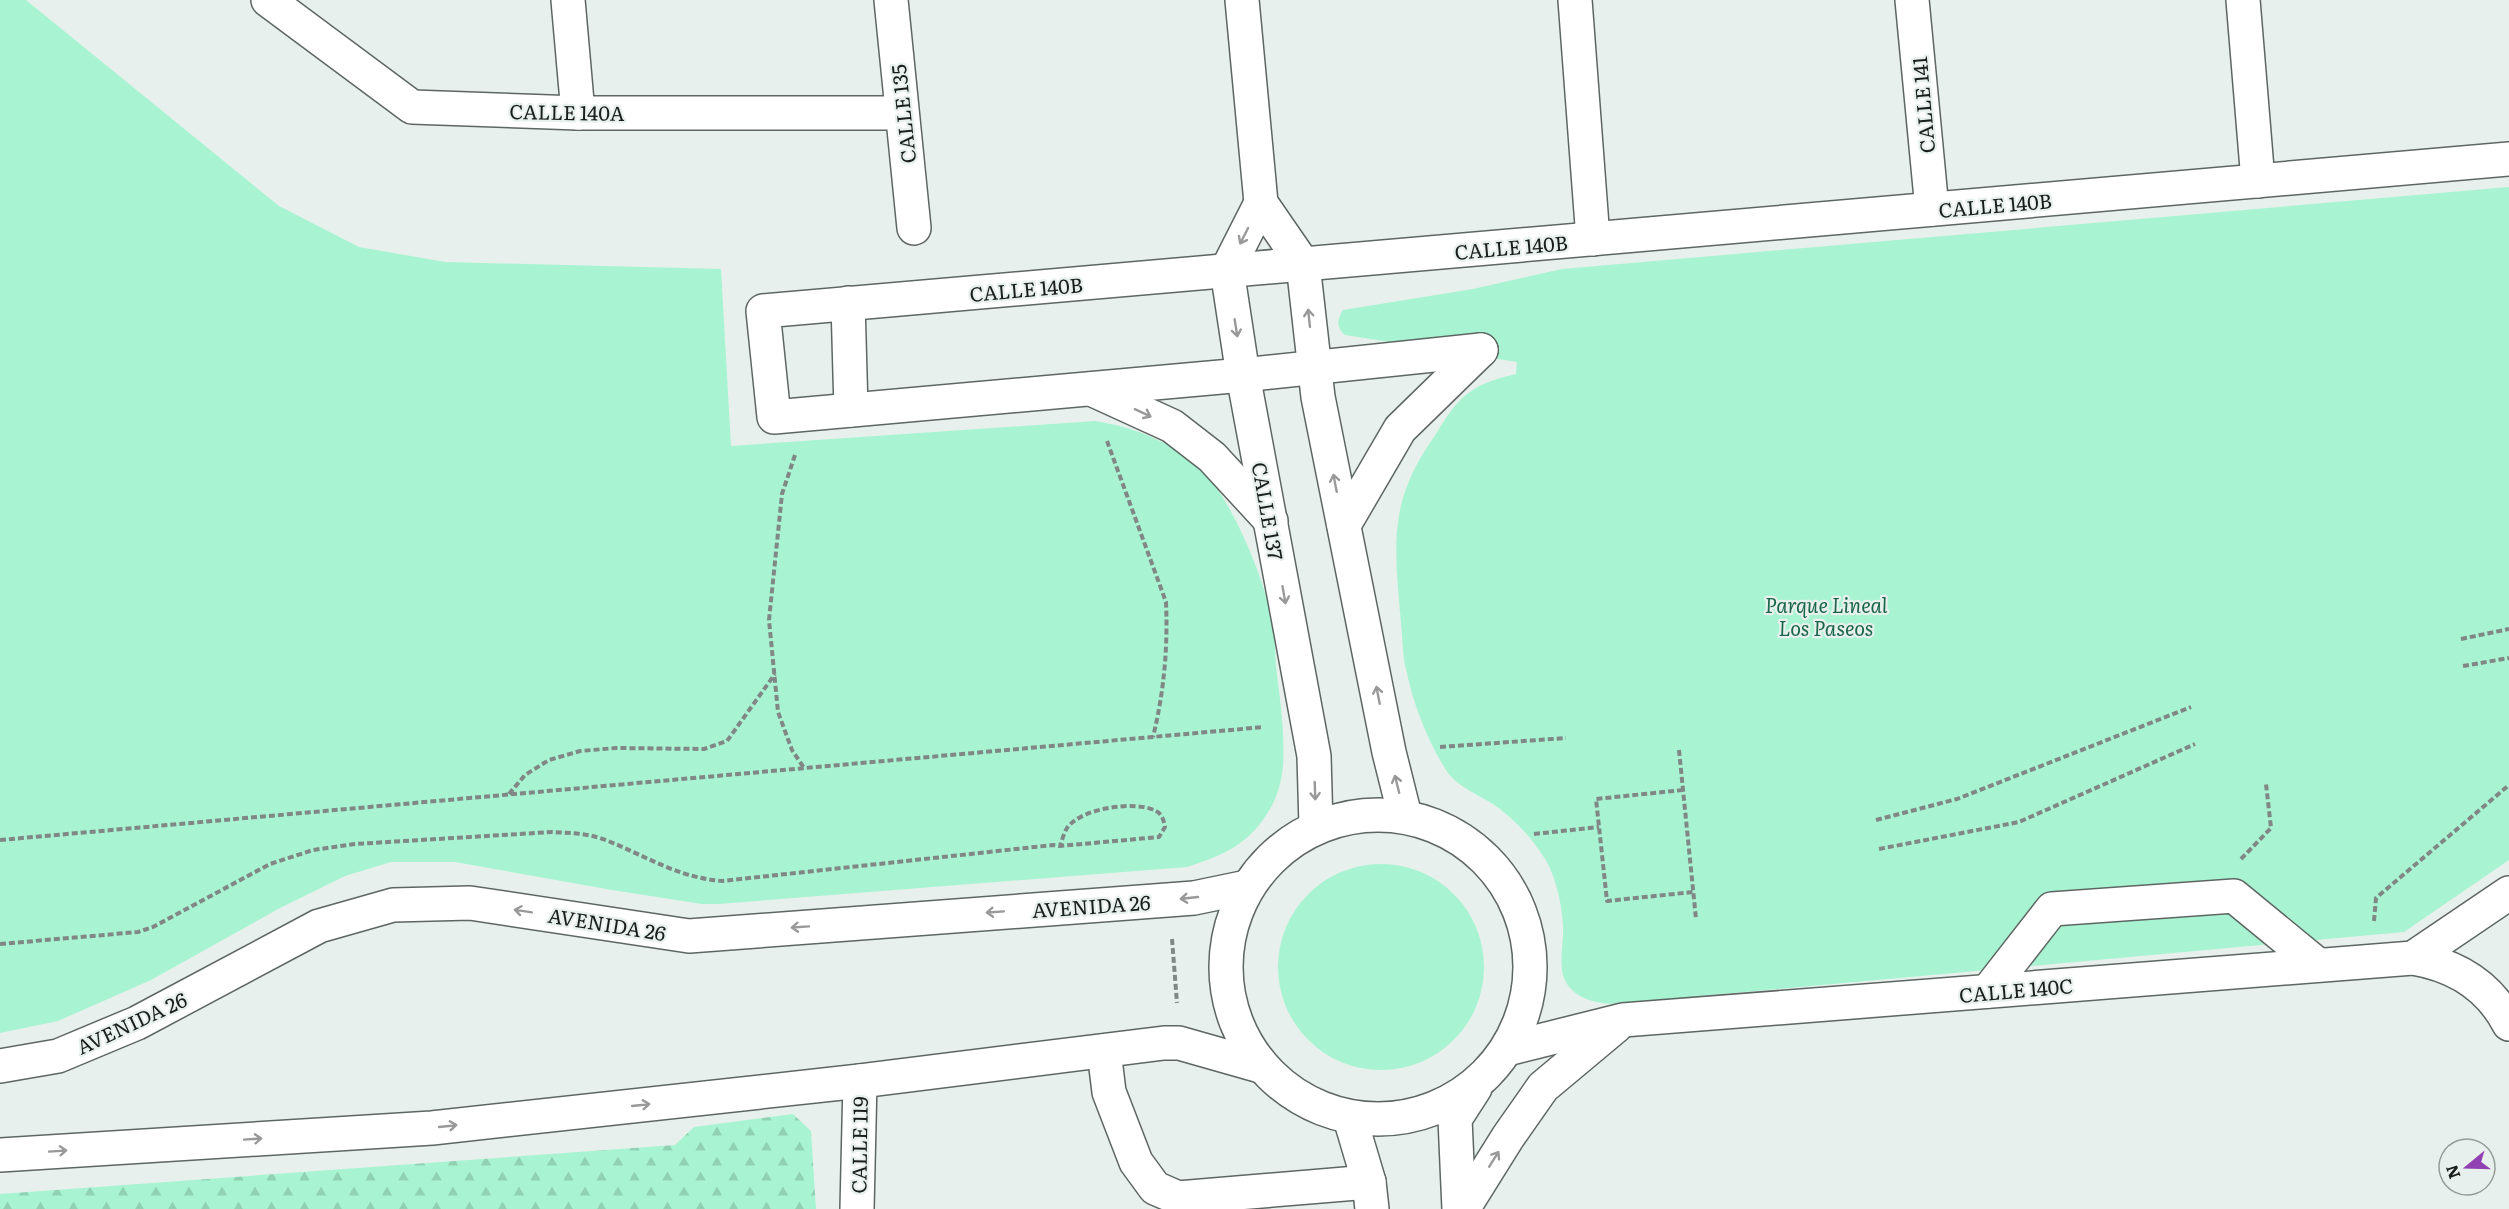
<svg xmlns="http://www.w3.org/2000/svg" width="2509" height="1209" font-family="Literata,serif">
<defs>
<pattern id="forest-firs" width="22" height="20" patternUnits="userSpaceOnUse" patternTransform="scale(1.5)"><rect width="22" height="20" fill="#a8f4d2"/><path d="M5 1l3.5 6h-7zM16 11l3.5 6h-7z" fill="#90d1b4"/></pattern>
</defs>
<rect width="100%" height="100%" fill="#e7f0ec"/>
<!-- green -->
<g fill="#a8f4d2">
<path d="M0,0H26L279,206L359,247L445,262L721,269L731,446L1095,421C1134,427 1172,442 1201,469C1231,498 1263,576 1271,616C1275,632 1275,650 1276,666C1280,699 1285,733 1283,766C1282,779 1277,798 1270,809C1250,844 1224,855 1187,867L719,904H702L612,890L455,862H391L345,876L280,908L151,980L58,1021L0,1033Z"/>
<path d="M2509,187V860L2404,932L1614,1004C1594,1003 1570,998 1563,975C1559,960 1564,940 1563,925C1562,906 1557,885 1550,868C1538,844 1515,819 1493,804C1477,794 1456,786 1446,770C1427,740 1413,703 1406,669C1402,655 1403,639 1401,624C1398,582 1391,539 1403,498C1410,474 1422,454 1436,434C1445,419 1455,402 1470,392C1483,382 1500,378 1516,374L1517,362L1345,335C1336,328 1337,319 1343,310L1473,289L1562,269Z"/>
<circle cx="1381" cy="967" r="103"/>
</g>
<!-- forest -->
<polygon fill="url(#forest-firs)" points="793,1114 811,1131 816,1209 0,1209 0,1194 675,1145 694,1127"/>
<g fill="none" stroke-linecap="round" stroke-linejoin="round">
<!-- minor casing -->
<g stroke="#5e6663" stroke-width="36">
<g id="minor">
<polyline points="268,0 412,107 578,113 901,113"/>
<polyline points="568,0 578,113"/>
<polyline points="891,0 914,228"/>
<polyline points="1242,0 1261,203 1303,264 1318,397 1389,752 1405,816"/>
<polyline points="1575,0 1593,239"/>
<polyline points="1912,0 1932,209"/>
<polyline points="2243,0 2258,181"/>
<polyline points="1261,203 1227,270 1243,375 1314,756 1316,826"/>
<polyline points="848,303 851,410"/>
<polyline points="1481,350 1243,375 774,417 763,311 2509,159"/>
<polyline points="1091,389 1172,426 1212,457 1271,521"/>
<polyline points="1344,525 1400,429 1481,350"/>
<circle cx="1378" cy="967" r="152"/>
<path d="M2413,958C2454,965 2489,985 2509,1024"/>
<polyline points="1988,991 2052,909 2234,896 2318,965"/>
<polyline points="1507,1049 1623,1020 2413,958 2509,893"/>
<polyline points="1104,1051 1109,1092 1136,1162 1155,1188 1178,1198 1369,1182"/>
<polyline points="0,1066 58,1056 137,1023 319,926 393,905 470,903 689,936 1194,898 1247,887"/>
<polyline points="1350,1118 1369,1182 1372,1209"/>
<polyline points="0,1155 432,1128 860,1081 1164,1043 1179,1043 1260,1066"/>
<polyline points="857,1209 860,1081"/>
<polyline points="1459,1209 1455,1119 1475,1088"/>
<polyline points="1463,1209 1508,1137 1543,1087 1616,1026"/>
</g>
</g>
<!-- path -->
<g stroke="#818784" stroke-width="4" stroke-dasharray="6 3" stroke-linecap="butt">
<path d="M1107,441L1166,602C1168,648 1164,692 1153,737"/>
<polyline points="795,455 782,494 769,620 778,712 792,750 804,768"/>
<polyline points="2461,639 2509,629"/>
<polyline points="2463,666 2509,658"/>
<polyline points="1440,747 1566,738"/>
<polyline points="1679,750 1696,919"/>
<polyline points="1683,790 1596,799 1607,901 1693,892"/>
<polyline points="509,794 525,775 549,760 580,751 616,748 704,749 727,741 775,674"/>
<polyline points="1876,820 1957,799 2191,707"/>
<polyline points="1534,834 1599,827"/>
<polyline points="0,840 1264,727"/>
<polyline points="1879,849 2019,822 2195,744"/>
<polyline points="2241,859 2271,828 2266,784"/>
<polyline points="2374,921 2376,898 2509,785"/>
<polyline points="1172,939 1177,1003"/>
<path d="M0,944L138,932L153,927L270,864L313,850L355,844L552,832C569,833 586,833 603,839C645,855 675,877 722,881L1053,845L1060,846L1159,837L1165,827C1164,821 1162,814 1156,811C1135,800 1081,808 1067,828C1064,833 1062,840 1060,846"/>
</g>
<!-- minor -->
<use href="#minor" stroke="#fff" stroke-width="33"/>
</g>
<!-- one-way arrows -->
<defs><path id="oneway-shaft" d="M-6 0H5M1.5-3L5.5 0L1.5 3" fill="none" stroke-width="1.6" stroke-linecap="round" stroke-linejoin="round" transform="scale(1.5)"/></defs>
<g stroke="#989998">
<use href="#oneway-shaft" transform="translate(1244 236) rotate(117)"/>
<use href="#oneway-shaft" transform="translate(1309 318) rotate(-96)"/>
<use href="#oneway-shaft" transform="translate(1236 328) rotate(81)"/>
<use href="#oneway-shaft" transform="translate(1143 413) rotate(25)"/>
<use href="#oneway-shaft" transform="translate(1335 483) rotate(-101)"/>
<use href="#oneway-shaft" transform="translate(1284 595) rotate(80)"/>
<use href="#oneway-shaft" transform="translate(1378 695) rotate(-101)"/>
<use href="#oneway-shaft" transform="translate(1397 784) rotate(-104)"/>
<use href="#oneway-shaft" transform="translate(1315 791) rotate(88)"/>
<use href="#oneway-shaft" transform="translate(1189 898) rotate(174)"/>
<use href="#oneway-shaft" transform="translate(523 911) rotate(-171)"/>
<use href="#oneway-shaft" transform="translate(995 912) rotate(176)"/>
<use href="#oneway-shaft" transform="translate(800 927) rotate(176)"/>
<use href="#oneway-shaft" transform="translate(641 1105) rotate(-6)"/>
<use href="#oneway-shaft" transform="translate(448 1126) rotate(-6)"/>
<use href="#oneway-shaft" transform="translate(253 1139) rotate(-4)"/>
<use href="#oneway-shaft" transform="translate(58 1151) rotate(-4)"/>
<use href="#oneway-shaft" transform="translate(1494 1159) rotate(-58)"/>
</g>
<g text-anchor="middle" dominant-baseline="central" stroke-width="4.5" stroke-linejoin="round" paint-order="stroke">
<!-- street labels -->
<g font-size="20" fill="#191d1b" stroke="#e7f0ec">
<text transform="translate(1922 105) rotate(-95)">CALLE 141</text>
<text transform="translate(567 111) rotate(1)">CALLE 140A</text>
<text transform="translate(902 114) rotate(-96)">CALLE 135</text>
<text transform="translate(1995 204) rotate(-5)">CALLE 140B</text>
<text transform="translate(1511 246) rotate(-5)">CALLE 140B</text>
<text transform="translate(1026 288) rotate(-5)">CALLE 140B</text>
<text transform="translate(1269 511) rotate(80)">CALLE 137</text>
<text transform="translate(1091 905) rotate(-4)">AVENIDA 26</text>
<text transform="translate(607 923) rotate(9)">AVENIDA 26</text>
<text transform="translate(2016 989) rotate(-5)">CALLE 140C</text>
<text transform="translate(131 1022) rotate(-25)">AVENIDA 26</text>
<text transform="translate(858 1145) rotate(-89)">CALLE 119</text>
</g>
<!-- park labels -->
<g font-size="20" font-style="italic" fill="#1a664b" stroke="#e7f0ec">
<text x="1826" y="604">Parque Lineal<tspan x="1826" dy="23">Los Paseos</tspan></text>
</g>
</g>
<!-- north arrow -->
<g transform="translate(2467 1167) rotate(251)"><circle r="28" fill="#e7f0ec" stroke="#959c98" stroke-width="1.5"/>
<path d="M0-4.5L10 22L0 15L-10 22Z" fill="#9141b1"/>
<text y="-9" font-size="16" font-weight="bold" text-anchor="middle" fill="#191d1b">N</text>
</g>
</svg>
